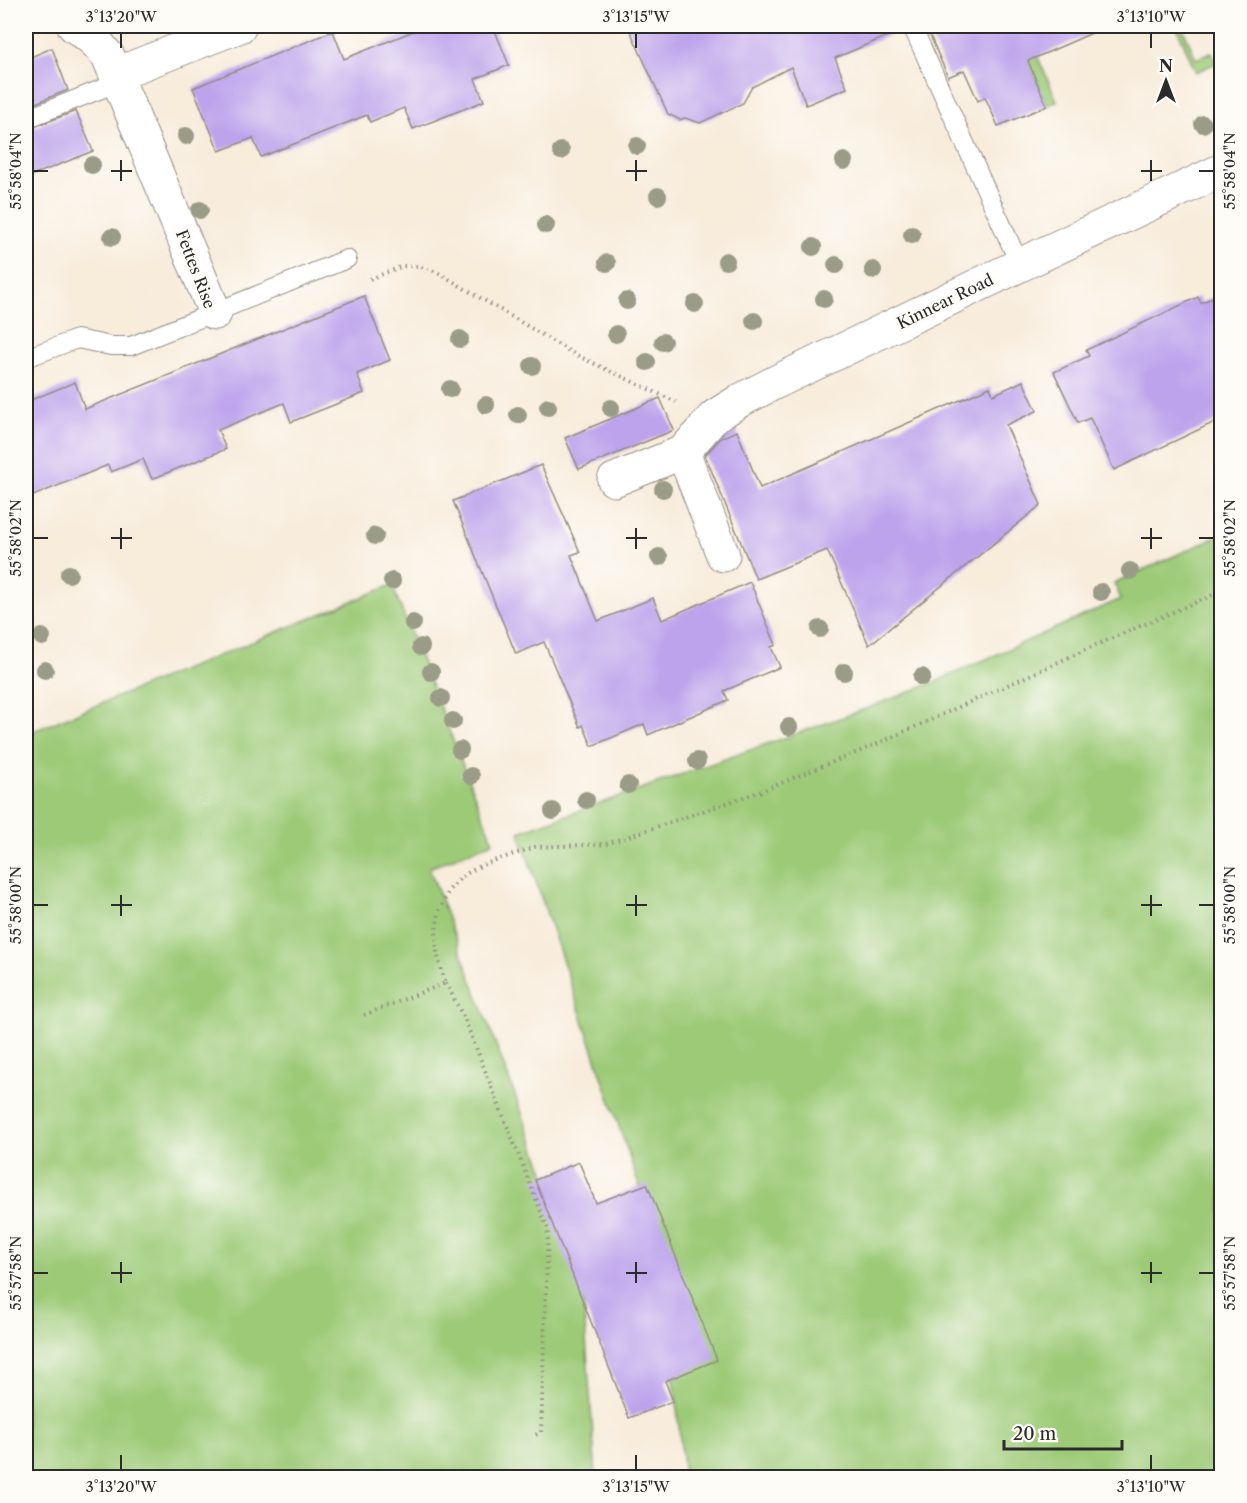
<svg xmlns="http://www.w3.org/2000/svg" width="1247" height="1503" font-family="'Libre Caslon Text',serif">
<rect width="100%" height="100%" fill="#fdfcf7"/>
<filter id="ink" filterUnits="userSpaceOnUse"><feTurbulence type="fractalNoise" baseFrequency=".0167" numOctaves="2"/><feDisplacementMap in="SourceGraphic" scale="12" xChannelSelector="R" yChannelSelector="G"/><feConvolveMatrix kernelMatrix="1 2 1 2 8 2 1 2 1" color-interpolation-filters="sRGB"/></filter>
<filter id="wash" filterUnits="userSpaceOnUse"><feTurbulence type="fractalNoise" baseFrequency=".008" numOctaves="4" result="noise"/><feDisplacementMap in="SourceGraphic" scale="24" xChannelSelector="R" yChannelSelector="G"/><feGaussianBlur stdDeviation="1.35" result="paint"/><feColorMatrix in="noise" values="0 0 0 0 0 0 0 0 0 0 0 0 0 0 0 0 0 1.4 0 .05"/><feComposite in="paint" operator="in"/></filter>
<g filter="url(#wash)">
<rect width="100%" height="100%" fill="#f8ecdb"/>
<!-- green -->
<g fill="#9cca77" stroke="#647a51" stroke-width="1.5">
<polygon points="1012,26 1040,26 1050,46 1036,53 1057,101 1047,106"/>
<polygon points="1176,26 1182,26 1196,59 1212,52 1216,63 1196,72"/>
<polygon points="1221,535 1221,1477 684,1477 661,1250 519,832 860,711 935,682 1121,599 1114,583"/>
<polygon points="392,585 493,842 429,868 581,1269 596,1477 26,1477 26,734"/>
</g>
<g id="blocks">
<!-- building -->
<g fill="#bda3ec">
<polygon points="426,26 493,26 509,65 475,79 484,101 413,129 404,108 370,122 367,115 261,157 253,138 219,151 193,88 333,31 344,59"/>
<polygon points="628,26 901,26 902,30 835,58 847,88 806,105 791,67 752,87 743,103 700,123 685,118 680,120 668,114"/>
<polygon points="926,26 1108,26 1028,61 1047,106 998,126 985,97 978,101 964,70 948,77"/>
<polygon points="52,48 68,90 26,107 26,59"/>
<polygon points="76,111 93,151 26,178 26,130"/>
<polygon points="1221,293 1221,419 1114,470 1090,418 1078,423 1054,372 1089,356 1086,350 1198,297 1201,303"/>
<polygon points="364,296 390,360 357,374 364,393 291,422 284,403 252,416 218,430 226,449 152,479 143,459 111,472 108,465 26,499 26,402 75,382 85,409"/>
<polygon points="1023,381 1037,411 1006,425 1041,505 869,645 827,550 756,579 705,455 721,438 737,431 760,488 990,387 993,395"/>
<polygon points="660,398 674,430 579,469 565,438"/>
<polygon points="541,465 580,552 571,555 598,621 653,598 662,620 750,582 776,645 771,647 780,667 724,691 728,700 648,735 644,724 592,746 583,725 580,727 544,642 516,654 453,501"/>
<polygon points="579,1162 596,1203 647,1184 717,1360 665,1381 673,1401 629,1418 535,1180"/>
</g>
</g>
</g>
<g filter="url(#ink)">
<use href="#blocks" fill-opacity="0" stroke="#928c83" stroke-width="1.5"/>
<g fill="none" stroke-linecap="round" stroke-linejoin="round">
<!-- service casing -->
<g stroke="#928c83" stroke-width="20">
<g id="service">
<polyline points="912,26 1020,265"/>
<polyline points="26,119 119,82"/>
<polyline points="26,358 77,339 111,346 131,346 347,259"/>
</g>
</g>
<!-- minor casing -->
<g stroke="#928c83" stroke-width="35">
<g id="minor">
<path d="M74,26C88,34 98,43 108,56L215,313"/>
<polyline points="116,74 240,26"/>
<polyline points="683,452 723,555"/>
<polyline points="614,480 683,452 715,416 741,400 776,382 1020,265 1222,170"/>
</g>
</g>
<!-- path -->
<g stroke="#928c83" stroke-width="4" stroke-dasharray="1.5 4.5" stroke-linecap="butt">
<polyline points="370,279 403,266 418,266 437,272 574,354 676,402"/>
<polyline points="446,983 465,1020 548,1229 541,1432 533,1436"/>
<polyline points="364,1015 446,983 441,969 437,952 436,931 439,911 449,890 464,875 482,865 535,847 606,844 759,792 875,745 1096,645 1222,591"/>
</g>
<!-- service -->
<use href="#service" stroke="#fff" stroke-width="18"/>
<!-- minor -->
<use href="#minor" stroke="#fff" stroke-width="33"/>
</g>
<!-- trees -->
<g fill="#9a9c87">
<circle cx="1203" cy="124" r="9"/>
<circle cx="186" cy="136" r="9"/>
<circle cx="637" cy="146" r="9"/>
<circle cx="561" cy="151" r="9"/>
<circle cx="844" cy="161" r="9"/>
<circle cx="92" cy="165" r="9"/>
<circle cx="658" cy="196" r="9"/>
<circle cx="200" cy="210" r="9"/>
<circle cx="546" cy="225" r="9"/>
<circle cx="912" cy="235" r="9"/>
<circle cx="112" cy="237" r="9"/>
<circle cx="813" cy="247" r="9"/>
<circle cx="726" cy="261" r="9"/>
<circle cx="607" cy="263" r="9"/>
<circle cx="836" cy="265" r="9"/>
<circle cx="873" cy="270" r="9"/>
<circle cx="824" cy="299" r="9"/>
<circle cx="627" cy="301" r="9"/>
<circle cx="695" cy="304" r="9"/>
<circle cx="754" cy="321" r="9"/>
<circle cx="616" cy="334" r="9"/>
<circle cx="460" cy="339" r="9"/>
<circle cx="663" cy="342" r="9"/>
<circle cx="647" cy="362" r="9"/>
<circle cx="532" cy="366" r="9"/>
<circle cx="450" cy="389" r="9"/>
<circle cx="486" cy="405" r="9"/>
<circle cx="548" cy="407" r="9"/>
<circle cx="611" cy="408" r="9"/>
<circle cx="518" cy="415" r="9"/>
<circle cx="663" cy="489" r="9"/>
<circle cx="375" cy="536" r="9"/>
<circle cx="659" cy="557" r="9"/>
<circle cx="1130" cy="571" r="9"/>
<circle cx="69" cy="574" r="9"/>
<circle cx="392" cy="581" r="9"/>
<circle cx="1101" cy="592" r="9"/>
<circle cx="413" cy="623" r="9"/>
<circle cx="820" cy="629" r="9"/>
<circle cx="42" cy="637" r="9"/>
<circle cx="421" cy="647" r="9"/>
<circle cx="45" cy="670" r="9"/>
<circle cx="431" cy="672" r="9"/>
<circle cx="844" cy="672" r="9"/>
<circle cx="922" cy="677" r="9"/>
<circle cx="441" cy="698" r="9"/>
<circle cx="453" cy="721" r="9"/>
<circle cx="789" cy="727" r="9"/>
<circle cx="460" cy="750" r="9"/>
<circle cx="697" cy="761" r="9"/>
<circle cx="471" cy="776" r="9"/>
<circle cx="628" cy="785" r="9"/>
<circle cx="586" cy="800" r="9"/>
<circle cx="553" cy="811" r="9"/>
</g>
</g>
<!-- ticks -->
<path fill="none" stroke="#2b2b2b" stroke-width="2" d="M121,33V48M636,33V48M1151,33V48M121,160V181M636,160V181M1151,160V181M33,171H48M111,171H132M626,171H647M1141,171H1162M1199,171H1214M121,528V549M636,528V549M1151,528V549M33,538H48M111,538H132M626,538H647M1141,538H1162M1199,538H1214M121,895V916M636,895V916M1151,895V916M33,905H48M111,905H132M626,905H647M1141,905H1162M1199,905H1214M121,1262V1283M636,1262V1283M1151,1262V1283M33,1273H48M111,1273H132M626,1273H647M1141,1273H1162M1199,1273H1214M121,1455V1470M636,1455V1470M1151,1455V1470"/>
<g text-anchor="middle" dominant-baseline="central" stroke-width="6" stroke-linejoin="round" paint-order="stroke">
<!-- street labels -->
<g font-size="16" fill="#2b2b2b" stroke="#fdfcf7">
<text transform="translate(196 269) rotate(69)">Fettes Rise</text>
<text transform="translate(945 301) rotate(-26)">Kinnear Road</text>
</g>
</g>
<!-- margin -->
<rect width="1247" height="1503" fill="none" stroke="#fdfcf7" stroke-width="66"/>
<!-- north arrow -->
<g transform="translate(1166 81)" stroke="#fdfcf7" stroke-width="4.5" paint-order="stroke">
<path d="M0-4.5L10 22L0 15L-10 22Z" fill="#2b2b2b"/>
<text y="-9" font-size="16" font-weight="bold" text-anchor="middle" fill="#2b2b2b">N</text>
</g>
<!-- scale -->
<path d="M1004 1440v9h118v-9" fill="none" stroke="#2b2b2b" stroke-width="3"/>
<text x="1013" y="1440" font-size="18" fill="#2b2b2b" stroke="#fdfcf7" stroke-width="4.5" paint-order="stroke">20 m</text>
<rect x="33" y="33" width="1181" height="1437" fill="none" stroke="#2b2b2b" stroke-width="2"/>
<g font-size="15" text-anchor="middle" fill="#2b2b2b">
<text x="121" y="22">3°13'20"W</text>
<text x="636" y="22">3°13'15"W</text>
<text x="1151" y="22">3°13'10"W</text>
<text transform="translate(16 171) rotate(-90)" y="5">55°58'04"N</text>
<text transform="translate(1230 171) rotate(-90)" y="5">55°58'04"N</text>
<text transform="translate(16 538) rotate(-90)" y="5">55°58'02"N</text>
<text transform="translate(1230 538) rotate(-90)" y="5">55°58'02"N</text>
<text transform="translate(16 905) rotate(-90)" y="5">55°58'00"N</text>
<text transform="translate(1230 905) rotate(-90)" y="5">55°58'00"N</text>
<text transform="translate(16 1273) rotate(-90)" y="5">55°57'58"N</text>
<text transform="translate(1230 1273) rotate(-90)" y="5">55°57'58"N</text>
<text x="121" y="1492">3°13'20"W</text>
<text x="636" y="1492">3°13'15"W</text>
<text x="1151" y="1492">3°13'10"W</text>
</g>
</svg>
